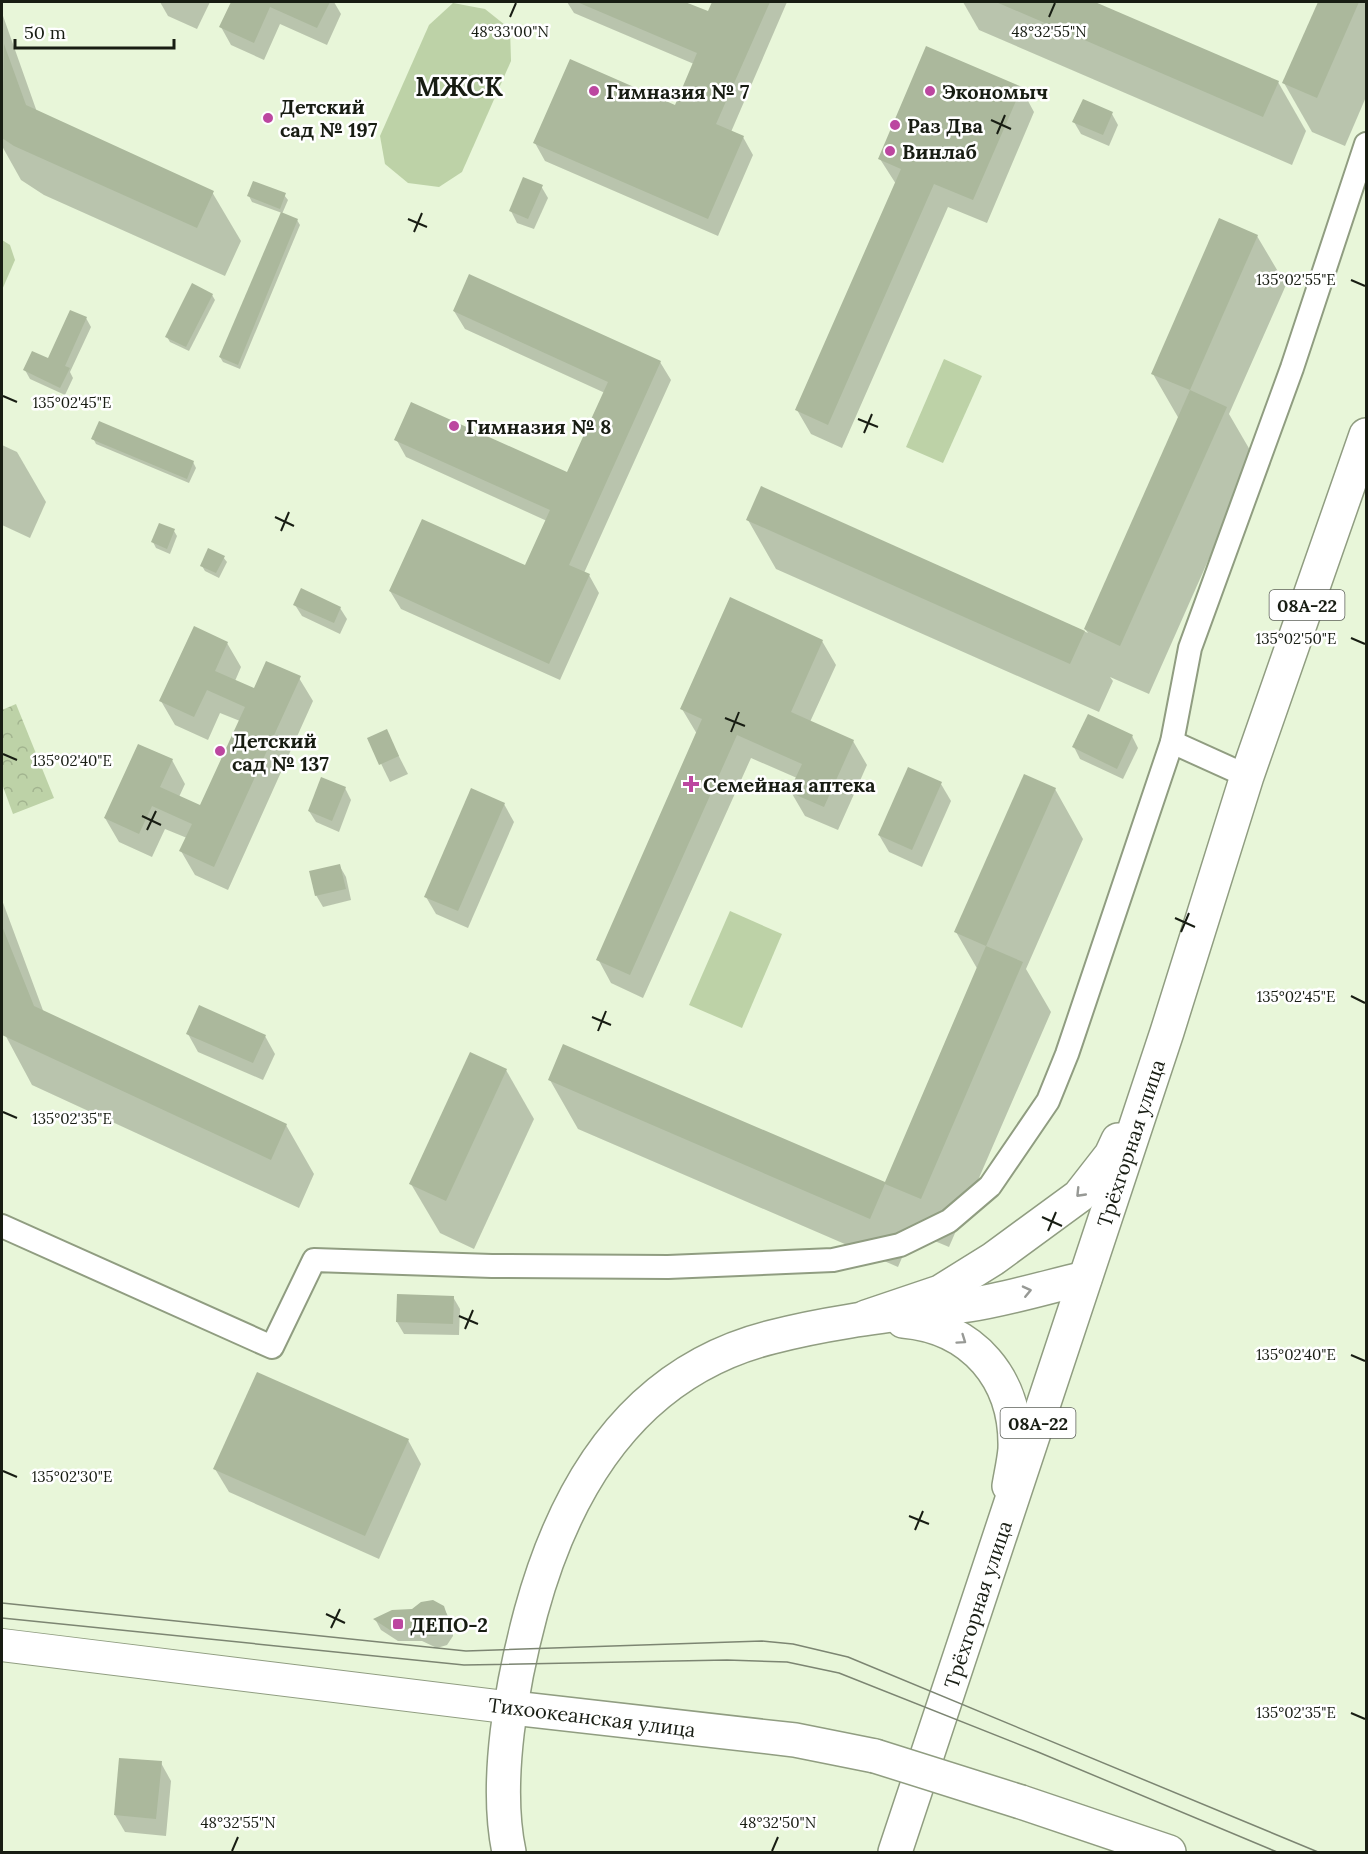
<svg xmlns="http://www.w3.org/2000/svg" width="1368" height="1854" font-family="Lora,serif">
<defs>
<pattern id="park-crowns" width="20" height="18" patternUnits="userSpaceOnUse" patternTransform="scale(1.5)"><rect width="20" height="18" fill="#bdd2a7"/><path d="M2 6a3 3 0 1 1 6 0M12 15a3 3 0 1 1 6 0" fill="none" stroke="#a2b48f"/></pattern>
</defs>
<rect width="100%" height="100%" fill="#e8f6d9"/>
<!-- grass -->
<g fill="#bdd2a7">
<polygon points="453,3 485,9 510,29 511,61 462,172 439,187 408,183 385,164 380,136 429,25"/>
<polygon points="2,240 10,245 15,260 2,290"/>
<polygon points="944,359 982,376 943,463 906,447"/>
<polygon points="730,911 782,934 742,1028 689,1005"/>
</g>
<!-- park -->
<polygon fill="url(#park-crowns)" points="16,704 54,798 13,814 2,784 2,710"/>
<!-- shadow -->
<g fill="#0003">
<polygon points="160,2 210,2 197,29 168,16"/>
<polygon points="233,2 334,2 341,14 327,45 280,24 264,60 231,45 221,27"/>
<polygon points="567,2 681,2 709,13 714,2 787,2 731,132 743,137 753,155 718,236 545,161 535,143 676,107 694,64 574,13"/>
<polygon points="963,2 1091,2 1278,82 1306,131 1292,165 979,30"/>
<polygon points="1319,2 1366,2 1366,97 1345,146 1312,132 1284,83"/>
<polygon points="2,13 37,112 212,192 241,241 225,276 44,195 21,180 2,146"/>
<polygon points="1021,88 1034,112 987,223 948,207 842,448 811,434 797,410 896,184 880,159"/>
<polygon points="1112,114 1118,125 1109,146 1081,134 1074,122"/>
<polygon points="541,186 548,198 534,229 517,223 511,211"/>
<polygon points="284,195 288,200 282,214 297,220 300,225 240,369 223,362 220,357 282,213 252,202 249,196"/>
<polygon points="1257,236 1286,285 1229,414 1254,457 1149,694 1110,677 1113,681 1099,712 776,569 748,520 762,488 1088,633 1085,629 1179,419 1153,374"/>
<polygon points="470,276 660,362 671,380 584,573 589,575 599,593 560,680 401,609 390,591 525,567 547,521 406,457 396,439 568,474 605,393 465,329 454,311"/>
<polygon points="212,295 215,300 189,351 170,342 167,337"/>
<polygon points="86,318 91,327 70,372 73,378 65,395 30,379 25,370 49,360"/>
<polygon points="93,438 193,462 196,468 189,483 96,444"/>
<polygon points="2,445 17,452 46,502 30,538 2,525"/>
<polygon points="174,531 177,536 170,554 156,548 153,542"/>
<polygon points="223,557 227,562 219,578 205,571 202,566"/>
<polygon points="295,605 340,608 347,619 340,634 302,616"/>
<polygon points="822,641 836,665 810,722 853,741 867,765 838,830 805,816 791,792 797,778 751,758 643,998 611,983 598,959 697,734 682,709"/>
<polygon points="227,643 241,667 235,681 254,690 299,678 313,701 228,890 195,875 181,851 187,838 165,829 152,857 119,842 105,818 172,760 185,784 179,797 201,807 240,721 220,713 208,740 175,725 161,701"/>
<polygon points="386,731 408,774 390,782 369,739"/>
<polygon points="1132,736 1138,748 1123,779 1080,759 1074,747"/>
<polygon points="941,784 951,801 922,867 889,852 879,835"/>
<polygon points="345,788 351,800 339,832 316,822 309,811"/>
<polygon points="1055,789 1083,839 1026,969 1051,1012 949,1247 913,1232 898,1267 578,1129 550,1080 564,1046 885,1184 978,970 956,932"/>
<polygon points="504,804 514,822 468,928 436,914 426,897"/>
<polygon points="339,865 346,877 351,900 323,907 316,895"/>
<polygon points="2,900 44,1013 286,1125 314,1174 299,1208 32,1085 2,1029"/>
<polygon points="188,1034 265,1036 275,1054 263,1080 198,1052"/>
<polygon points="506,1070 534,1119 474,1249 440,1233 411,1184"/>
<polygon points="453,1297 460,1309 459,1335 404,1334 397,1322"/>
<polygon points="408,1440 421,1464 379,1559 229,1492 215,1469"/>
<polygon points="443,1607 453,1625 453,1636 447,1645 437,1648 422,1641 398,1641 381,1630 375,1619"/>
<polygon points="161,1763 171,1781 166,1836 125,1832 115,1815"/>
</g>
<!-- building -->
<g fill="#abb89c">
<polygon points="231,2 330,2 317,28 270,7 254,43 219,27"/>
<polygon points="577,2 685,2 708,11 712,2 770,2 716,124 744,136 708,219 533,143 570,59 675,105 697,53"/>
<polygon points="996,2 1095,2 1279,81 1263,117"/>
<polygon points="1318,2 1359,2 1317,98 1282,83"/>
<polygon points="4,44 26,105 214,191 197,228 14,146 2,138"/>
<polygon points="926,46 1022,87 973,200 934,184 828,425 795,410 901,169 878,159"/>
<polygon points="1083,99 1113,112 1103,135 1072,122"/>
<polygon points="523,177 543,185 528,219 509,211"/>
<polygon points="253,181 286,193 280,209 247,196"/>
<polygon points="281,212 298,219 238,365 219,357"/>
<polygon points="1219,218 1258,235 1190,390 1151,374"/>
<polygon points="469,274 661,361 569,565 590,574 549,664 389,591 422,519 525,565 550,510 394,440 411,402 567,472 608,382 453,311"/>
<polygon points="192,283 213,294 186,347 165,337"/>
<polygon points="70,310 87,317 65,366 70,368 60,388 23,370 32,351 48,358"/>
<polygon points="1190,390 1227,407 1120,646 1084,629"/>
<polygon points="99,421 194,461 187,479 91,439"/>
<polygon points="761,486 1085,631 1070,664 746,520"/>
<polygon points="159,523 175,529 167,549 151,542"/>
<polygon points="208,548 225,556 216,573 200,566"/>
<polygon points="301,588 341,607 334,623 293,605"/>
<polygon points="730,597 823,640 791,712 854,740 824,807 789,792 802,764 737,735 630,975 596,960 702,719 680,709"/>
<polygon points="194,626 228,642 215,671 254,688 266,661 301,676 214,867 179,851 192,824 152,806 139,834 104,818 138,744 173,759 160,787 200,805 245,707 207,690 194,717 159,701"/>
<polygon points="1088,714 1133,735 1117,769 1072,747"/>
<polygon points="387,729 399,756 379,765 367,738"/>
<polygon points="908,767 942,782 912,850 878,835"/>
<polygon points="1024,774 1056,788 986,946 954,932"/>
<polygon points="321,777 346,787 332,821 308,811"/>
<polygon points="471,788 505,803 458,911 424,897"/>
<polygon points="340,864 346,889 315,896 309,871"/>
<polygon points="2,926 34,1006 287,1124 271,1160 2,1035"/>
<polygon points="986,946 1023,962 921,1199 885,1184 870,1219 548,1080 563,1044 885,1182"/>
<polygon points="199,1005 266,1035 253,1063 186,1034"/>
<polygon points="470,1052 507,1069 446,1201 409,1184"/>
<polygon points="397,1294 454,1296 453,1324 396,1322"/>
<polygon points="257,1372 409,1439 365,1536 213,1469"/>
<polygon points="433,1600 444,1606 448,1618 445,1629 436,1636 424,1636 414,1629 390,1630 373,1619 392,1610 412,1609 421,1602"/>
<polygon points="119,1758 162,1761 156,1819 114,1815"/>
</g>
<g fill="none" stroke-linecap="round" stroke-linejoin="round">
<!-- street casing -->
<g stroke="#909d81" stroke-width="26">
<g id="street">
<polyline points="1172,742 1247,776"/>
<polyline points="2,1226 272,1347 314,1260 492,1266 668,1267 833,1260 900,1245 949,1221 990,1186 1048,1101 1067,1054 1172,742 1190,648 1292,368 1366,144"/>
</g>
</g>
<!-- secondary casing -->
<g stroke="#909d81" stroke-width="34">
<polyline id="secondary" points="2,1645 513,1708"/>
</g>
<!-- primary casing -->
<g stroke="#909d81" stroke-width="36">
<g id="primary">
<path d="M903,1321C973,1327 1017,1379 1015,1449C1014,1461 1011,1474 1009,1486"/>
<polyline points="513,1708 795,1740 875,1756"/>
<polyline points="1021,1802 1169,1852"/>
<path d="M509,1852C494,1781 512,1683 531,1612C566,1484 635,1371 772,1337C837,1320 903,1314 969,1305C1008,1299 1047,1287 1085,1278"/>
</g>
</g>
<!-- highway casing -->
<g stroke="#909d81" stroke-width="36">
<g id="highway">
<polyline points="866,1317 940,1292 993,1259 1079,1196 1111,1155 1118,1140"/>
<path id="s1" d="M895,1852L1167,1032L1247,776L1366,435"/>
</g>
</g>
<!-- street -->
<use href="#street" stroke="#fff" stroke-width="22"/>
<!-- secondary -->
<use href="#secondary" stroke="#fff" stroke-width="32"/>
<!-- primary -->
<use href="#primary" stroke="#fff" stroke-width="33"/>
<!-- highway -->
<use href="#highway" stroke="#fff" stroke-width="33"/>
<!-- tram -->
<g stroke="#7c8572" stroke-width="1.5">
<polyline points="2,1603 466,1651 762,1641 793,1644 848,1657 1318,1852"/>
<polyline points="2,1618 464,1665 727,1660 787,1662 839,1673 1038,1752 1277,1852"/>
</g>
<!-- primary-bridge casing -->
<g stroke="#909d81" stroke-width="36" stroke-linecap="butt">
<polyline id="primary-bridge" points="875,1756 1021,1802"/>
</g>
<!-- primary-bridge -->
<use href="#primary-bridge" stroke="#fff" stroke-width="33"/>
</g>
<!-- one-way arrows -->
<defs><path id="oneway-chevron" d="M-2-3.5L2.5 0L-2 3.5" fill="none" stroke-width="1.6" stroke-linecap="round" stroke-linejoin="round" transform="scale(1.5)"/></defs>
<g stroke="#979995">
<use href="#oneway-chevron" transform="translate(1080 1193) rotate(134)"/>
<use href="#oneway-chevron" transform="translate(1027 1291) rotate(-13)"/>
<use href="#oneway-chevron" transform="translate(962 1340) rotate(35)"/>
</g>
<!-- ticks -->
<path fill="none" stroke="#181d13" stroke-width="2" d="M510,17L516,3M1049,17L1055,3M991,120L1011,129M997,134L1005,115M408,219L427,227M414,232L422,213M1351,280L1365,286M3,396L17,402M858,419L878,427M864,433L872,414M275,517L294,526M281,531L289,512M1351,638L1365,644M725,718L745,726M731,732L739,712M3,754L17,760M142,816L161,825M147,830L156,811M1175,918L1195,927M1181,932L1189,913M1351,996L1365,1003M592,1017L611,1025M598,1031L606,1011M3,1112L17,1118M1042,1217L1062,1226M1048,1231L1056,1212M459,1316L478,1324M465,1329L473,1310M1351,1355L1365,1361M3,1471L17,1477M909,1516L929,1524M915,1530L923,1511M326,1614L345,1623M331,1628L340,1609M1351,1713L1365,1719M232,1851L238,1837M772,1851L778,1837"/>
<!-- markers -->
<g fill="#bc47a0" stroke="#fff" stroke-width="2">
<circle cx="594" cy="91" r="6"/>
<circle cx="930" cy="91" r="6"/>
<circle cx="268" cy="118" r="6"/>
<circle cx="895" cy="125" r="6"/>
<circle cx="890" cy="151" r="6"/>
<circle cx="454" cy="426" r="6"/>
<circle cx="220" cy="751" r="6"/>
<path d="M688 775h6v6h6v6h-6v6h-6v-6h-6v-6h6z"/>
<rect x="392" y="1618" width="12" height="12" rx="3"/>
</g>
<g text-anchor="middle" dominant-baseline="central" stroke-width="5" stroke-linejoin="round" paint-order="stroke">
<!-- shield labels -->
<g fill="#fff" stroke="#5d615a" stroke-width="1.5">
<rect x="1269.5" y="590" width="75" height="30" rx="4.5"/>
<rect x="1000.5" y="1408" width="75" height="30" rx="4.5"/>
</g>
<g font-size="18" font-weight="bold" fill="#181d13">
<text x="1307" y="605">08А-22</text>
<text x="1038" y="1423">08А-22</text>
</g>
<!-- poi labels -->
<g font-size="20" font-weight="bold" fill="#181d13" stroke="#fff" text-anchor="start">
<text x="606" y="91">Гимназия № 7</text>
<text x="942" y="91">Экономыч</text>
<text x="280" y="106">Детский<tspan x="280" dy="23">сад № 197</tspan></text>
<text x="907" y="125">Раз Два</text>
<text x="902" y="151">Винлаб</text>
<text x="466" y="426">Гимназия № 8</text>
<text x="232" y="740">Детский<tspan x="232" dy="23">сад № 137</tspan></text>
<text x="703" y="784">Семейная аптека</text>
<text x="410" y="1624">ДЕПО-2</text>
</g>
<!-- street labels -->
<g font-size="20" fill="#181d13" stroke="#fff">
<text stroke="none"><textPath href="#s1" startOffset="747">Трёхгорная улица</textPath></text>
<text stroke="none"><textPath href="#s1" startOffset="261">Трёхгорная улица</textPath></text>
<text transform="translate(592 1717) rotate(7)">Тихоокеанская улица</text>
</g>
<!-- district labels -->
<g font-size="26" font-weight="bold" fill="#181d13" stroke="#fff">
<text x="459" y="86">МЖСК</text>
</g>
</g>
<g font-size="15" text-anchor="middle" fill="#181d13" stroke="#fff" stroke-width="5" stroke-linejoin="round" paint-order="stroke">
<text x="510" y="37">48°33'00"N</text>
<text x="1049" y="37">48°32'55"N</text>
<text x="1296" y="285">135°02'55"E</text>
<text x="72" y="408">135°02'45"E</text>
<text x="1296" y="644">135°02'50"E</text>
<text x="72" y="766">135°02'40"E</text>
<text x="1296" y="1002">135°02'45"E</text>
<text x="72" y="1124">135°02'35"E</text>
<text x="1296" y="1360">135°02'40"E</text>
<text x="72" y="1482">135°02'30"E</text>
<text x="1296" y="1718">135°02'35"E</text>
<text x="238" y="1828">48°32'55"N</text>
<text x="778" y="1828">48°32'50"N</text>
</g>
<!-- border -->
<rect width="1368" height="1854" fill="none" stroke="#181d13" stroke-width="6"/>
<!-- scale -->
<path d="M15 39v9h159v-9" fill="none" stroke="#181d13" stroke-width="3"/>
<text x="24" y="39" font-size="18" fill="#181d13" stroke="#ffffff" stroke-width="4.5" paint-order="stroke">50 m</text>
</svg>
